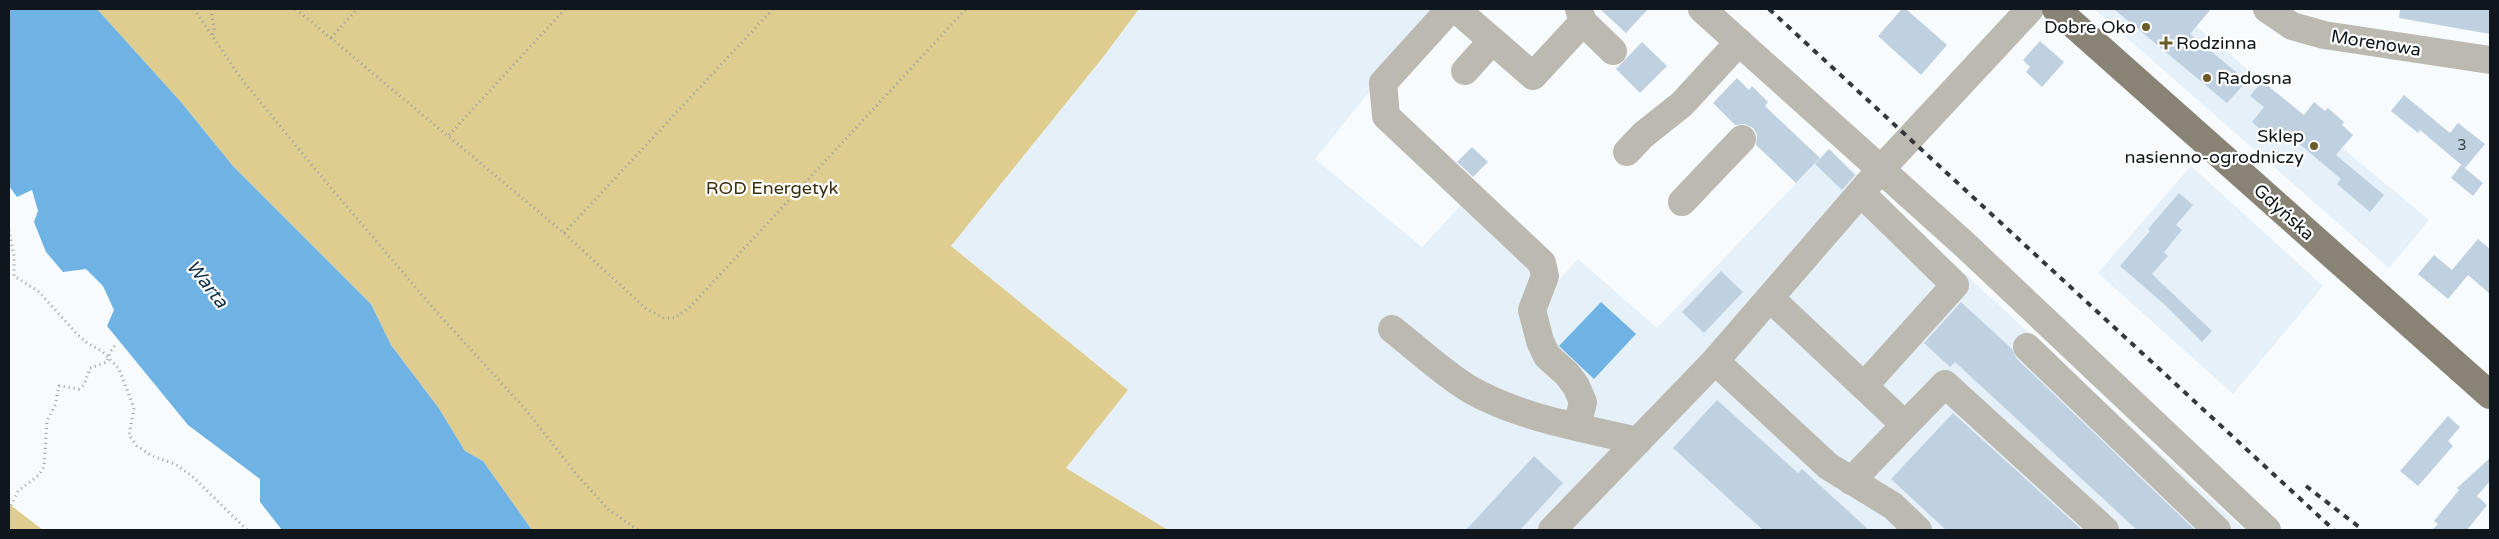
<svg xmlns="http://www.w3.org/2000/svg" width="2499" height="539" font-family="'Varela Round',sans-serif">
<rect width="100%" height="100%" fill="#f7fbfe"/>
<!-- built -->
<g fill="#e6f0f8">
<polygon points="1139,9 1436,9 1315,159 1422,247 1464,202 1532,265 1548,292 1578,259 1657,328 1829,149 2244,530 1168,530 1066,468 1128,390 951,246 1104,56"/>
<polygon points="2094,9 2175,9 2429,220 2389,268"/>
<polygon points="2191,166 2323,286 2233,394 2098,273"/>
</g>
<!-- green -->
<g fill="#decd8f">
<polygon points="97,9 1139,9 1104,56 951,246 1128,390 1066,468 1168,530 532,530 483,461 465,451 438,407 391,345 371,304 233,166 181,102"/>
<polygon points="9,504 43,530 9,530"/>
</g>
<!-- water -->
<g fill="#6fb3e5">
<polygon points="9,9 97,9 181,102 233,166 371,304 391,345 438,407 465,451 483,461 532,530 282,530 260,502 260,479 188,425 107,326 114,310 103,286 86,269 63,272 46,252 34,222 38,211 32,190 17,197 9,186"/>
<polygon points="1601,302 1636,334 1594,379 1559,346"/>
</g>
<!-- building -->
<g fill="#bfd1e0">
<polygon points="1600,9 1648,9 1626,33"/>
<polygon points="1902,9 1906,9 1947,45 1921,75 1878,36"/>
<polygon points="2114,9 2211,9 2190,34 2247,81 2227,103"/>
<polygon points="2400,9 2490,9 2490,34 2399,18"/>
<polygon points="2040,41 2064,62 2042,87 2026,72 2030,67 2023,60"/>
<polygon points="1642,42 1667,66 1640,93 1616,69"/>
<polygon points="1737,78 1749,90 1752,86 1768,102 1765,106 1820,158 1796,183 1756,145 1757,135 1753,128 1745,124 1735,125 1713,103"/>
<polygon points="2262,81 2304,115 2314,102 2325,111 2328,108 2344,122 2342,125 2353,135 2336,155 2384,195 2370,212 2337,184 2341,179 2279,127 2271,138 2252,122 2264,107 2250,96"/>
<polygon points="2404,95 2450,133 2458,123 2485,144 2465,168 2420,130 2418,133 2391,111"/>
<polygon points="1472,147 1488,162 1473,177 1457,162"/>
<polygon points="1829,149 1855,175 1842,190 1815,164"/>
<polygon points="2461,165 2483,183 2473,196 2451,178"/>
<polygon points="2179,193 2193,205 2176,225 2182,230 2164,252 2168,256 2152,274 2212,331 2202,342 2164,304 2120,266 2150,231 2148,229"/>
<polygon points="2478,239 2490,249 2490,294 2468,275 2448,299 2418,274 2434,255 2452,270"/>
<polygon points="1721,271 1743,292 1704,333 1682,312"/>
<polygon points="1961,302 2012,349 2016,358 2195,530 2137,530 1955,362 1950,367 1924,343"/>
<polygon points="1717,400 1798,473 1802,469 1869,530 1763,530 1673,448"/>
<polygon points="1953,413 2082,530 1946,530 1891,479"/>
<polygon points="2448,416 2460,427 2448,441 2453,446 2418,486 2400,471"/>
<polygon points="1534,456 1563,483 1520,530 1466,530"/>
<polygon points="2490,458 2490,481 2477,496 2487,505 2472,524 2467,530 2432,530 2438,524 2434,521 2459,490 2457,488"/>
</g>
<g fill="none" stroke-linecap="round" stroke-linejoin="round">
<!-- path -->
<g stroke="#989da1" stroke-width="3" stroke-dasharray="1 4" stroke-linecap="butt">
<polyline points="194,9 240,77 315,169 433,308 526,410 577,475 609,510 638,530"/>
<polyline points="211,9 214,29 212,38"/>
<polyline points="296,9 564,233 645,308 664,318 675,318 689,308 966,9"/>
<polyline points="331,38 357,9"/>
<polyline points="449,135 565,9"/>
<polyline points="9,230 14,256 14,276 38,291 77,334 87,343 102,351 119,369 134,408 129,435 137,446 152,456 175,464 192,476 247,530"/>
<polyline points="564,233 773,9"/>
<polyline points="9,510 18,491 39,475 44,467 47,421 55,405 59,386 79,389 84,385 90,368 107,362 110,352 117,343"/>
</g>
<!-- minor -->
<g stroke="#bcb9b1" stroke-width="28">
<polyline points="1450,9 1383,83 1386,116 1542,263 1545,276 1532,310 1540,341 1547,356 1567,374 1576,386 1583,402 1577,427"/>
<polyline points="1456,9 1533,76 1583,22"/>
<polyline points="1579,9 1583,22 1613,51"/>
<polyline points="1702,9 1964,244 2267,530"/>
<polyline points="2267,9 2292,26 2324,35 2490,60"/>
<polyline points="1465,71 1492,41"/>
<polyline points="1627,152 1643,135 1682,104 1739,42"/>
<polyline points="1861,193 1955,285 1864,386"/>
<polyline points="1682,202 1742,139"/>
<polyline points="1770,298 1905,425 1851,481"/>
<path d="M1392,329C1416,348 1445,375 1471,390C1521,418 1582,428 1638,441"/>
<polyline points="2027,347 2217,530"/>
<polyline points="1715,361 1828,466 1893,506 1918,530"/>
<polyline points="1905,425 1945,384 2105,530"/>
<polyline points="1552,530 1715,361 1881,169 2030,9"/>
</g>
<!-- major -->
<polyline stroke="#888374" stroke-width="28" points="2056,9 2490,395"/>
<!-- rail -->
<g stroke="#32383d" stroke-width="4" stroke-dasharray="6 6" stroke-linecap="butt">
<polyline points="1769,9 2334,530"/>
<polyline points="2306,486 2363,530"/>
</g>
</g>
<!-- markers -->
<g fill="#6a5c29" stroke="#fff" stroke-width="2">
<circle cx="2146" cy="27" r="5"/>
<path d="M2163.5 35.5h5v5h5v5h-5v5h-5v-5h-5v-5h5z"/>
<circle cx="2207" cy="78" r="5"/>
<circle cx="2314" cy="146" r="5"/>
</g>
<g text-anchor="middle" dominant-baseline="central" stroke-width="4.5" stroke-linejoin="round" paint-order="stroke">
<!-- number labels -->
<g font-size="15" fill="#3c464d">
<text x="2462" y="145">3</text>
</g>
<!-- poi labels -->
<g font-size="18" fill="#10171c" stroke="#fff" text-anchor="end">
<text x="2136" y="27">Dobre Oko</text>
<text x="2176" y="43" text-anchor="start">Rodzinna</text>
<text x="2217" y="78" text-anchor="start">Radosna</text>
<text x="2304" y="136">Sklep<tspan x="2304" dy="21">nasienno-ogrodniczy</tspan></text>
</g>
<!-- street labels -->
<g font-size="18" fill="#10171c" stroke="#fff">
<text transform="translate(2376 43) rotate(9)">Morenowa</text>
<text transform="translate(2284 212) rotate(42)">Gdyńska</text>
</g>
<!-- park labels -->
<g font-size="18" fill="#392f0c" stroke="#fff">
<text x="772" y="188">ROD Energetyk</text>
</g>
<!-- water labels -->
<g font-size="19" font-style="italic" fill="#153348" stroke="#fff">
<text transform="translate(207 284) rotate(52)">Warta</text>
</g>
</g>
<!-- border -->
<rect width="2499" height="539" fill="none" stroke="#10171c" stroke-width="20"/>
</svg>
